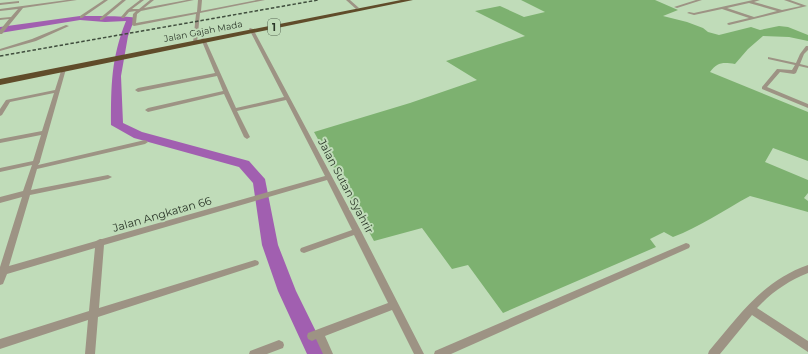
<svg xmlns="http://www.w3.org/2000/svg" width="808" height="354" font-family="Montserrat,sans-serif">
<rect width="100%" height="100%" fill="#c0dcb9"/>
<!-- green -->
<path fill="#7db170" d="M521,0H655L678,10L663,16L687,22L703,28L708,32L719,35L751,27L760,30L779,26L788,27L808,35V41L789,37L763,36L748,49L735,64C723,62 717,62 710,72L808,112V161L773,148L765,162L808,180V193L804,198L808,201V212L750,196C724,210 700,227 673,237L664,232L650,239L656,247L503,313L468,265L452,269L422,228L374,241L314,132L410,103L477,80L446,61L525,36L475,11L500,6L524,17L545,12Z"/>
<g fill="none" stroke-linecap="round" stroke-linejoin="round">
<!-- river -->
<path fill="#a15fb0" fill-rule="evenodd" d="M80,16C89,16 132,16 135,18L128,36L121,76L123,123L142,132L249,161L265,179L278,245L296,291L327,354H307L278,291L262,245L253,183L239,167L134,138L111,125C111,86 111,58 126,21L105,22L80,20L0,33V27Z"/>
<!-- street -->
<g fill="#9d9384" fill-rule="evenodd">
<polygon points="67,0 77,0 23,8 2,34 0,34 0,30 9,19 0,20 0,18 11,17 18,9 0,11 0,9"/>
<polygon points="104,0 108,0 82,18 80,18 80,16"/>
<polygon points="122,0 126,0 102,20 100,20 100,18"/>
<polygon points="140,0 144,0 132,9 139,9 150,0 154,0 144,8 187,0 194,0 141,11 137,14 136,23 197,12 198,0 202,0 201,11 257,0 265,0 200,13 197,43 195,44 193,43 196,14 134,26 132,25 133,14 136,11 129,12 124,18 122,18 121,17 127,10"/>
<polygon points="346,0 350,0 359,8 356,9"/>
<polygon points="696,0 702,0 677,8 674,7"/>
<path d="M753,0H760L754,2L782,10L801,6L784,0H790L807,6L729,25L727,24L728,23L749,18L722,9L694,15L687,13L689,12L694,13ZM749,3L777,11L754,17L727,8Z"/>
<polygon points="19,1 19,3 18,3 0,5 0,3"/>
<polygon points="66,25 69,26 36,41 0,51 0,49 32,39"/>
<polygon points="250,28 253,29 361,231 424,354 414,354 392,310 325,336 333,354 323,354 316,339 312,341 308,339 307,336 308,333 388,303 354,235 304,253 301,252 300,250 301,248 352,230 327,180 104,245 99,308 255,260 258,261 259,263 258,265 98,317 95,354 85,354 88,320 0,349 0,339 89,311 95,248 7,274 3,284 0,285 0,267 22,197 0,203 0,197 23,191 32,165 0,172 0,168 33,161 41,135 0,143 0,139 42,131 54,93 10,102 2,115 0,116 0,109 6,100 55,90 62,68 66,69 40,161 40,162 38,165 145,140 148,142 145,144 37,169 31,190 108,175 112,177 108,179 30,195 9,266 96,241 100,239 102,239 325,176 286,100 237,111 250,137 247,139 244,137 224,94 148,112 145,110 148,108 223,91 217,76 138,92 135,90 138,88 215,73 201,39 203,38 205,39 236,108 284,97 249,29"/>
<polygon points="806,46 808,46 808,50 804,54 800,64 808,66 808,68 799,66 796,73 794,74 780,72 767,87 808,104 808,108 762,89 762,87 777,69 792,70 795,65 768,59 768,57 796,63 800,54"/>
<polygon points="686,243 689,244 690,246 689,248 451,354 434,354 435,351"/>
<path d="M808,265V273C788,281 772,292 757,308L808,341V352L752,315L720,354H708L709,351C739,316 762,281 808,265Z"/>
<polygon points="279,340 283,342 284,345 283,348 267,354 249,354 250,351"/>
</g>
<!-- highway -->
<polygon fill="#604c2a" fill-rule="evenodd" points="401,0 413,0 0,85 0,79"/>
<!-- rail -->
<polyline stroke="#404e3e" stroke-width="1.5" stroke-dasharray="3.5 2" stroke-linecap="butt" points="0,56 318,0"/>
</g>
<g text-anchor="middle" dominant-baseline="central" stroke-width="4" stroke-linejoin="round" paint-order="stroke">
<!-- far-street labels -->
<g font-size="9" fill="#293427" stroke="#c0dcb9">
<text transform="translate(203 31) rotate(-11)">Jalan Gajah Mada</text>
</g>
<!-- shield labels -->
<rect fill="#c0dcb9" stroke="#566653" stroke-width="1" x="268" y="19" width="12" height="16" rx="3"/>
<g font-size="10" font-weight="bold" fill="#293427">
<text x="274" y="27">1</text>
</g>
<!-- street labels -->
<g font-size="11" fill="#293427" stroke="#c0dcb9">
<text transform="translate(346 186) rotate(62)">Jalan Sutan Syahrir</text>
<text transform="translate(162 214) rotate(-16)">Jalan Angkatan 66</text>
</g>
</g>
</svg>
